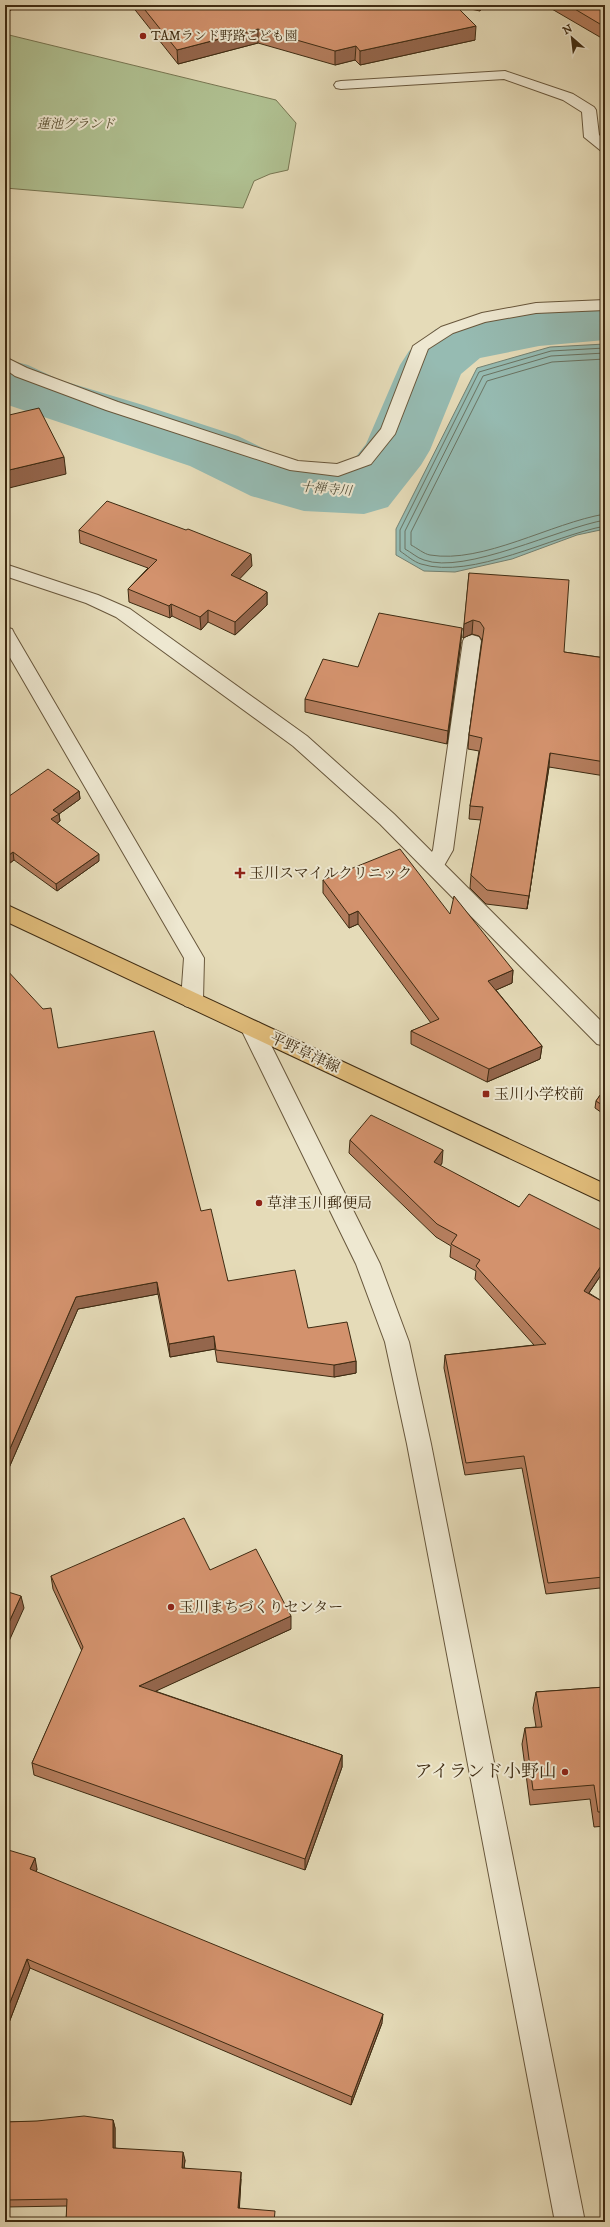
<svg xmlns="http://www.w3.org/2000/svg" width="610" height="2227" font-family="'IM FELL DW Pica','Noto Serif JP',serif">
<rect width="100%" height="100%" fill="#e5dbb8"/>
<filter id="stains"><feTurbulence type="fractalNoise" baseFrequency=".005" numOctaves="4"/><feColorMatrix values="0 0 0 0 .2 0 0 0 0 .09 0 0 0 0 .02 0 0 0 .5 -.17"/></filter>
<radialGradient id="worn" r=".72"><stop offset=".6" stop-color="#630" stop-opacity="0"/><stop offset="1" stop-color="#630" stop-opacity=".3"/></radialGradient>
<!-- green -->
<polygon fill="#b0c192" stroke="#777652" points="5,34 276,100 296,123 288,170 270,174 254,181 243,208 5,188"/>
<!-- water -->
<polygon fill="#96bbb2" stroke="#738172" points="605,344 605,529 577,535 512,559 455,572 424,571 396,555 396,529 477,368 550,347"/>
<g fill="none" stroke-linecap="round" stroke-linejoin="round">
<!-- shore -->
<g stroke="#6a7362" stroke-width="1">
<path d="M605,348L551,351L479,372L400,530V551C406,555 414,562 421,564C472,580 552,536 605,526"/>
<path d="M605,353L551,356L483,376L405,531V549C411,552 417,558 424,560C465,575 559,528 605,520"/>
<path d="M605,359L552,362L487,381L411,532V545C417,548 424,554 430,555C483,564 551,523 605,514"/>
</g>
<!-- river -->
<polygon fill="#96bbb2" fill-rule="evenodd" points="605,302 605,340 539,346 480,358 461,374 430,450 421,465 388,507 364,514 304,511 251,496 190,466 5,404 5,359 28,365 60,380 143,405 238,436 299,466 346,469 366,444 400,365 409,351 436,329 539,308"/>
<!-- lane casing -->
<g stroke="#68573c" stroke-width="2">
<polygon id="lane" points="472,635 479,637 481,641 453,850 441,871 434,873 427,871 424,866 433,850 463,641 465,637"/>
</g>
<!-- street casing -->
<g stroke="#68573c" stroke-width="2">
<g id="street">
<polygon points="505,71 573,94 594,107 596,110 599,135 605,140 605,152 600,150 584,137 582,112 563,100 504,79 341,89 336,88 334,85 336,82 341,81"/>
<polygon points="605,300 605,310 536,313 485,322 453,333 428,349 395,434 371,464 338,476 290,470 106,410 15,376 5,369 5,357 27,368 118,402 298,461 337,464 359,456 381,429 413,346 441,327 482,313 536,303"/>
<polygon points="5,564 98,595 130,609 307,736 394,814 605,1025 605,1046 597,1044 380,824 293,746 116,617 86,603 5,576"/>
<polygon points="5,627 12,629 14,633 204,958 203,1000 199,1006 192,1008 185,1006 181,1000 184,958 5,649"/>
<polygon points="252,1021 260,1023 263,1029 380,1264 409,1342 431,1444 585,2222 555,2222 407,1444 385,1342 356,1264 241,1029 244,1023"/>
</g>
</g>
<!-- primary casing -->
<g stroke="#3e2b12" stroke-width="2">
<polygon id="primary" points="5,904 605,1184 605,1203 5,921"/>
</g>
<!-- lane -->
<use href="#lane" fill="#eee8d1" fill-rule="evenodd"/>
<!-- street -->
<use href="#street" fill="#eee8d1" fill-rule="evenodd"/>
<!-- primary -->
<use href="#primary" fill="#e2be7c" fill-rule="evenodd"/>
</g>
<!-- wall -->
<g fill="#b57e5e" stroke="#3e2b12">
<polygon points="129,5 483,5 480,11 457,6 475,40 360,65 355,60 335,65 258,43 178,64 132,6"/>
<polygon points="545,5 605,5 605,40"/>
<polygon points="79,530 252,566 239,579 267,592 267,605 235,635 208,622 201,630 172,616 170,618 129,602 128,589 148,568 80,543"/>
<polygon points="469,573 564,652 605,658 605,776 549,767 527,909 486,904 470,888 471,875 481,820 469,819 470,806 479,751 468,749 469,735 482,640 479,636 472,634 463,638"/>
<polygon points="461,642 447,744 305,712 305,699 358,667"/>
<polygon points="79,791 80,799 59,814 60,821 57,823 99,861 57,891 14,860 10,863 5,859 5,805 6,804 5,799"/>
<polygon points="323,880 450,914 513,970 512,983 496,990 542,1046 540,1059 487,1082 411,1044 411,1031 431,1023 358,924 349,928 323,893"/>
<polygon points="5,968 58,1048 201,1211 228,1281 308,1328 356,1361 356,1373 334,1377 217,1362 215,1349 170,1357 158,1294 78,1309 5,1477"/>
<polygon points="605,1088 605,1115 595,1108 596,1101"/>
<polygon points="350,1140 442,1163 440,1166 519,1207 605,1232 605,1269 589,1293 605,1303 605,1605 600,1588 546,1594 522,1468 465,1475 444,1368 445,1355 534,1345 475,1279 476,1271 450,1257 451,1246 436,1237 349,1153"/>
<polygon points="210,1570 291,1629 155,1691 342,1755 342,1767 305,1870 34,1775 32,1763 82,1651 53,1589 51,1576"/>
<polygon points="605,1687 605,1826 594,1827 590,1799 530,1805 522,1744 525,1728 536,1727 533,1708 536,1692"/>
<polygon points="5,1849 37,1869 36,1872 382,2023 351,2105 30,1968 5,2033"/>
<polygon points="113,2120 115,2128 115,2148 185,2160 184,2168 241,2179 239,2209 275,2218 275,2222 66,2222 67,2206 5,2207 5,2122"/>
</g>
<!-- shaded-wall -->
<g fill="#94664c" stroke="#3e2b12">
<polygon points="5,5 17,5 5,15"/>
<polygon points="480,5 483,5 480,11"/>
<polygon points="476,26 475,40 360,65 360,51"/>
<polygon points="258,29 258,43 178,64 177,50"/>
<polygon points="356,46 355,60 335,65 335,51"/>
<polygon points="64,457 66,474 5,489 5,471"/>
<polygon points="251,554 252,566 231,588 231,575"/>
<polygon points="267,592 267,605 235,635 235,622"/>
<polygon points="171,604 172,616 170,618 169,606"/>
<polygon points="208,610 208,622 201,630 200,617"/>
<polygon points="473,620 472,634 463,638 464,624"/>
<polygon points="462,628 461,642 447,744 448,731"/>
<polygon points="5,710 7,710 8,720 5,721"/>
<polygon points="550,753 549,767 527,909 529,896"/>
<polygon points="79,791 80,799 59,814 60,821 52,827 51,819 53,810"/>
<polygon points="13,852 14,860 10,863 9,855"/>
<polygon points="99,854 99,861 57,891 56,884"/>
<polygon points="358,911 358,924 349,928 349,915"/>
<polygon points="513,970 512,983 487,994 488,981"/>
<polygon points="542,1046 540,1059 487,1082 489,1069"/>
<polygon points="443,1150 442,1163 433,1176 434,1162"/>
<polygon points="605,1260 605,1269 582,1303 584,1291"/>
<polygon points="157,1282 158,1294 78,1309 5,1477 5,1460 76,1297"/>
<polygon points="214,1336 215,1349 170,1357 169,1344"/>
<polygon points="356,1361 356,1373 334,1377 334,1365"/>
<polygon points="21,1596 24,1608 5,1650 5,1631"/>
<polygon points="291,1616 291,1629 141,1698 139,1686"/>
<polygon points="5,1727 6,1732 5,1736"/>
<polygon points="342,1755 342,1767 305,1870 305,1859"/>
<polygon points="35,1858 37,1869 33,1880 30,1869"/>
<polygon points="27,1959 30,1968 5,2033 5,2015"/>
<polygon points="383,2014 382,2023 351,2105 352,2097"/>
<polygon points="113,2120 115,2128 115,2155 113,2148"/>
<polygon points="183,2152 185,2160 183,2175 182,2168"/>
<polygon points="241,2172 241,2179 239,2216 238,2208"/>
</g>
<!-- building -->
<g fill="#d3926d" stroke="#3e2b12">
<polygon points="141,5 455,5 476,26 360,51 356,46 335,51 258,29 177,50"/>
<polygon points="568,5 605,5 605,27"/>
<polygon points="39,408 64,457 5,471 5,416"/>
<polygon points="107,501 186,530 188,529 251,554 231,575 267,592 235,622 208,610 200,617 171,604 169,606 128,589 157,560 79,530"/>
<polygon points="469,573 569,580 564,652 605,658 605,762 550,753 529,896 487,890 471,875 483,807 470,806 482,738 469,735 484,628 480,622 473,620 464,624"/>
<polygon points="379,613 462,628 448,731 305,699 323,659 358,667"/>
<polygon points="48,769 79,791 53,810 59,814 51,819 99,854 56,884 13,852 9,855 5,852 5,805 9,802 5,799"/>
<polygon points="400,849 450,914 454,896 513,970 488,981 542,1046 489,1069 411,1031 439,1019 358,911 349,915 323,880"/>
<polygon points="5,968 43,1009 51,1008 58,1048 154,1031 201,1211 211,1209 228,1281 295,1270 308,1328 347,1322 356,1361 334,1365 216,1350 214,1336 169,1344 157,1282 76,1297 5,1460"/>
<polygon points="605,1088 605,1107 596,1101"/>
<polygon points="371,1115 443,1150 434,1162 519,1207 529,1194 605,1232 605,1260 584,1291 605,1303 605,1584 603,1577 548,1583 524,1456 466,1463 445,1355 546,1344 476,1266 480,1260 451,1244 457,1235 437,1224 350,1140"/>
<polygon points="184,1518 210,1570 256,1549 291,1616 139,1686 342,1755 305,1859 32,1763 83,1647 51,1576"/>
<polygon points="5,1591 21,1596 5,1631"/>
<polygon points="605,1687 605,1812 598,1812 594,1785 533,1790 525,1728 542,1727 536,1692"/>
<polygon points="5,1849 35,1858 30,1869 383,2014 352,2097 27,1959 5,2015"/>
<polygon points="84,2116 113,2120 113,2148 183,2152 182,2168 241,2172 238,2208 275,2211 274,2222 66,2222 67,2199 5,2200 5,2122 37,2121"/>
</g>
<!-- markers -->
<g fill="#8f2418" stroke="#eee8d1" stroke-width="1.5">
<circle cx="143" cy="36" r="4"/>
<path d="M238 867h4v4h4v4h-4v4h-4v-4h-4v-4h4z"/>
<rect x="482" y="1090" width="8" height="8" rx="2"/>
<circle cx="259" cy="1203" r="4"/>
<circle cx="171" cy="1607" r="4"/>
<circle cx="565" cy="1772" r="4"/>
</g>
<g text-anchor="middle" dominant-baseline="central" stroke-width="4" stroke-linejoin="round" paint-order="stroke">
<!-- far-poi labels -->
<g font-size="13" fill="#3e2b12" stroke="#eee8d1" text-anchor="start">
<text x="151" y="36">TAMランド野路こども園</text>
</g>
<!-- far-park labels -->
<g font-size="13" font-style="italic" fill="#5a5032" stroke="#eee8d1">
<text x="76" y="124">蓮池グランド</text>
</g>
<!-- far-water labels -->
<g font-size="13" font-style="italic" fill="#544f3a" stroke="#eee8d1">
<text transform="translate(326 489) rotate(5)">十禅寺川</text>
</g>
<!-- poi labels -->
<g font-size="15" fill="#3e2b12" stroke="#eee8d1" text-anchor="start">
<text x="249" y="873">玉川スマイルクリニック</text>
<text x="494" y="1094">玉川小学校前</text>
<text x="267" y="1203">草津玉川郵便局</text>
<text x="179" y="1607">玉川まちづくりセンター</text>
</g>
<!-- street labels -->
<g font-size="15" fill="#3e2b12" stroke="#eee8d1">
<text transform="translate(305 1053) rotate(25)">平野草津線</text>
</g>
<!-- near-poi labels -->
<g font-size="18" fill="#3e2b12" stroke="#eee8d1" text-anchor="end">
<text x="557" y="1772">アイランド小野山</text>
</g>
</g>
<!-- margin -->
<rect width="610" height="2227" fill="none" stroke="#e5dbb8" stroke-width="20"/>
<rect x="6" y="6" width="598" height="2215" fill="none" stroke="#3e2b12" stroke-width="2"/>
<rect x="10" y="10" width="590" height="2207" fill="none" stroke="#3e2b12"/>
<!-- north arrow -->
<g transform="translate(572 38) rotate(332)" stroke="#eee8d1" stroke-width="3" paint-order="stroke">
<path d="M0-3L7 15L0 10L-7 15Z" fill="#3e2b12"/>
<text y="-6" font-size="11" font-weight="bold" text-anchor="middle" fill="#3e2b12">N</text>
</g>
<rect width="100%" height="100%" filter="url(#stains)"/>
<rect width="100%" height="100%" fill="url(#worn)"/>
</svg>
